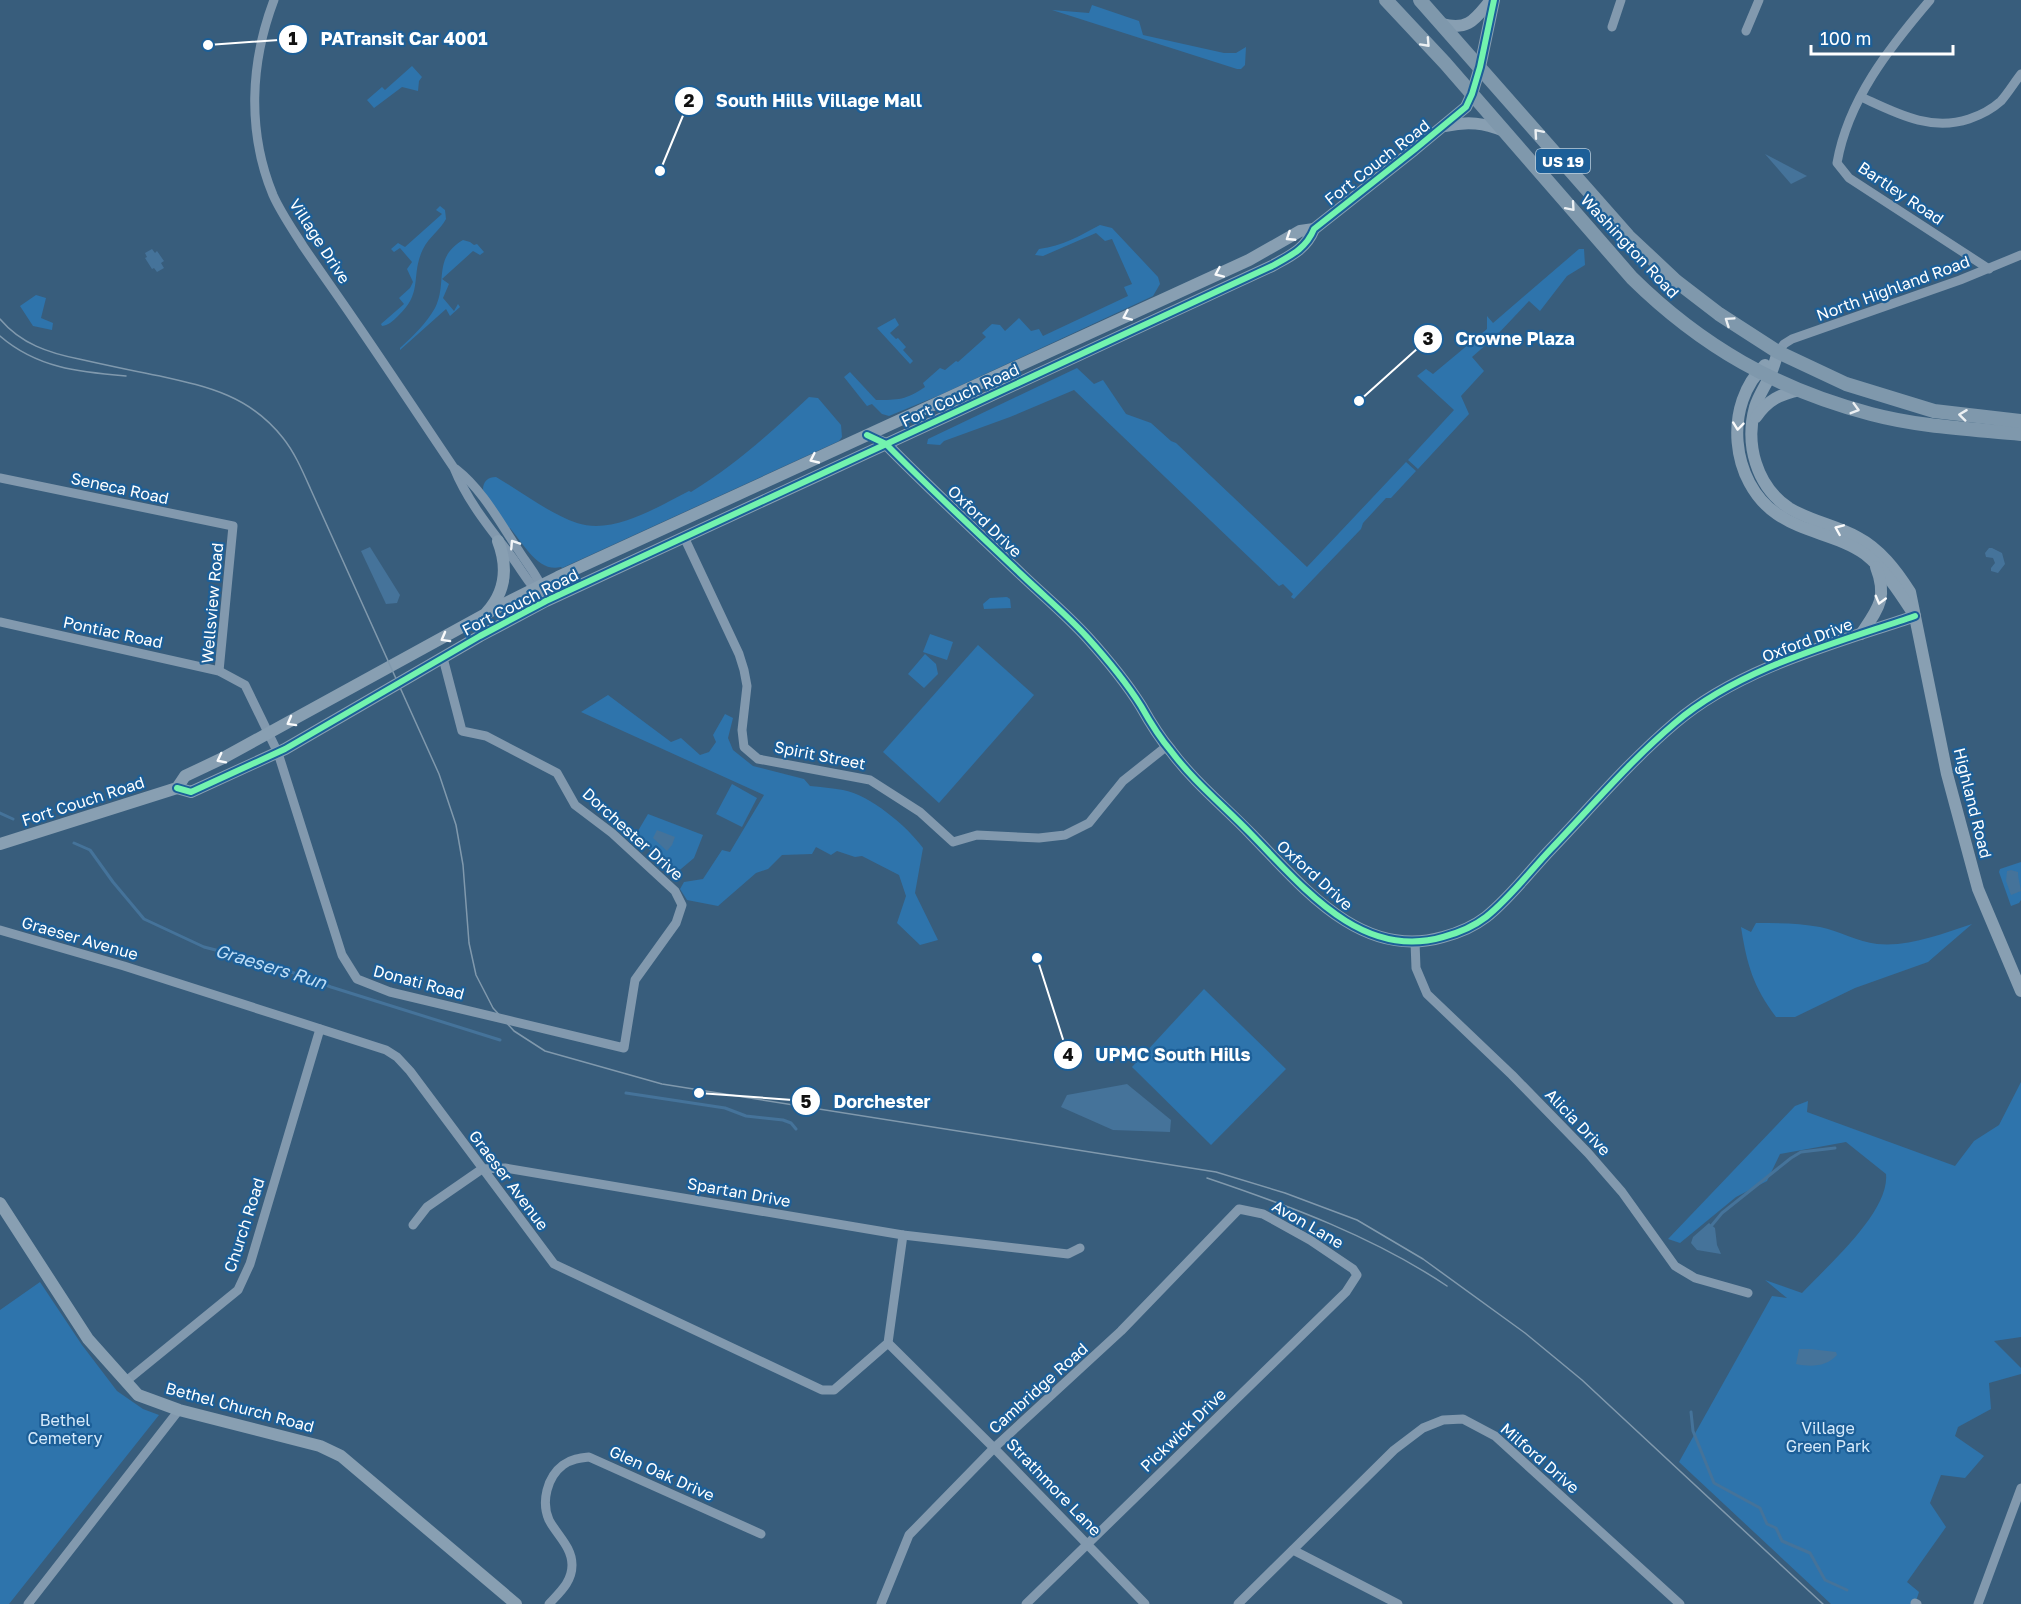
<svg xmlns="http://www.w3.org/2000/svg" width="2021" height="1604" font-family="'Golos Text',sans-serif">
<rect width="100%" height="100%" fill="#385d7c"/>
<!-- green -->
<g fill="#2e74ac">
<polygon points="1092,5 1139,21 1143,35 1224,53 1236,53 1246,47 1245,65 1241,69 1237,69 1052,10 1089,13"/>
<polygon points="412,66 422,77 419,81 418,91 402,87 374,108 367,100 382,87 385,90"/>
<path d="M440,206L445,210L446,219C440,230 429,237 423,249C410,276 424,292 398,316C393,321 389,325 382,326L381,324L404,304L399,298L410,288L413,282L407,269L412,262L400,248L394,252L391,249L398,243L405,247L442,214L436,210Z"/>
<path d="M1100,225L1112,228L1158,277L1160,284L1153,296L940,395L889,416L882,414L872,404L867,406L844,377L850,372L876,400C898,400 906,400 925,387L923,383L940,368L945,370L956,361L958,362L986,337L982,333L992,324L1000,325L1005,331L1019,318L1031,331L1039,329L1043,336L1128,296L1124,287L1132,284L1112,239L1105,241L1096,233L1043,256L1035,255L1039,249C1063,246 1079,236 1100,225Z"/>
<path d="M463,240L470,242L474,245L477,244L484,252L480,255L473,251L442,279L449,284L443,298L454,311L458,304L460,307L450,316L446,309L400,350V348C413,336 426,324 435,308C448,283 432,258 463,240Z"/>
<polygon points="1579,249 1584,249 1585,265 1567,276 1540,311 1529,301 1496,336 1472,357 1484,371 1461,396 1469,414 1418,469 1408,460 1454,410 1417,376 1426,369 1433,374 1487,329 1487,316 1493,323"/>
<polygon points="36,295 46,298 41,318 53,323 52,330 33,326 20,306"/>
<polygon points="895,318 899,325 890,333 896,339 898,338 906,347 903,350 913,361 910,364 877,328"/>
<polygon points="1077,368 1094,384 1103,380 1126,414 1151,423 1171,441 1176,443 1307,567 1406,462 1416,471 1391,498 1386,498 1363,523 1361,529 1294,599 1291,597 1293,594 1283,584 1279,586 1074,390 1010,417 944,441 940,445 927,444 928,439"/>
<path d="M809,397L818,398L841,425L842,437L839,441L562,568L561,567C538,573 523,543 510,528L508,529L483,490C483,481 488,477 496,477C522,492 548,513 577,523C614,535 657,507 689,491L691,492C737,464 769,434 809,397Z"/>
<polygon points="1007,597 1010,599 1011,608 984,609 983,604 990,598"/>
<polygon points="930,634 953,642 947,660 923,652"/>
<polygon points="978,645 1034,695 939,803 883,752"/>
<polygon points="925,654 936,664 938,674 924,688 908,674"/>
<path d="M608,695L671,742L681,738L700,755L709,752L716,742L713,735L725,714L733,718L728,738L733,750L753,766L804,779L810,786C821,787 832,788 843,790C870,795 907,826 923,848L915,893L938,940L920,945L897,923L906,896L899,875L862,856L855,857L837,851L831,855L816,847L812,854L782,855L768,869L756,873L718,906L687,900L680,889L684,882L703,879L722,850L730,852L764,795L581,712Z"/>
<polygon points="732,784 757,798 742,827 716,814"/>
<polygon points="648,814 703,835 694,858 675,874 635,836"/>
<polygon points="2021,862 2021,900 2019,903 2011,906 1999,872 2000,869"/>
<path d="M1756,923C1777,923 1799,923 1820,927C1839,931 1858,942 1877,944C1910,947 1941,934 1972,924L1928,962L1855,988L1795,1017H1776C1753,986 1747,965 1741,927L1751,932Z"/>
<polygon points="1204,989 1286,1069 1211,1145 1132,1067"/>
<path d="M2021,1082V1337L1994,1341L2021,1368V1374L1989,1383L1991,1409L1958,1427L1955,1436L1984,1456L1965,1478L1941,1475L1930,1503L1946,1527L1907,1582L1919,1592L1915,1604H1831L1679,1462L1772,1296L1787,1298L1765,1280L1802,1293C1827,1266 1890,1212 1886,1174L1846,1142L1780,1154L1767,1181L1736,1197L1680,1243L1668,1239L1795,1106L1808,1101L1807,1112L1955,1166L1974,1141L1999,1125Z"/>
<polygon points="40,1282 82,1345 117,1391 143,1409 159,1415 9,1604 0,1604 0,1310"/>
</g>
<!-- water -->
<g fill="#45739a">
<polygon points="1765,154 1807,176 1791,184"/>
<polygon points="152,249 155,253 157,251 164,261 161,263 164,268 157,272 154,268 152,269 145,258 147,257 145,253"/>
<polygon points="370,547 400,595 397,603 386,604 361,551"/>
<polygon points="1989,548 1992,548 2002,553 2005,564 1998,573 1991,571 1991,568 1995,563 1993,558 1986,557 1985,553"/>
<polygon points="657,830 675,837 672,845 667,851 653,838"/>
<path d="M2011,870L2018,872C2018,879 2020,884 2021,891L2011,895L2006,881L2007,871Z"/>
<polygon points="1127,1084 1171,1120 1170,1132 1113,1130 1061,1107 1067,1095"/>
<polygon points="1709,1223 1715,1228 1717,1245 1721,1254 1697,1250 1691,1243 1693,1237"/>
<path d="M1799,1349H1810L1836,1352L1837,1355C1826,1367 1811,1367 1796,1364Z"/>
</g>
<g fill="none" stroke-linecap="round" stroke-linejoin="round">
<!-- stream -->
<g stroke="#45739a" stroke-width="3">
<polyline points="0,813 13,819"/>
<polyline points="74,843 90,850 113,882 144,919 204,947 270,964 331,987 500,1040"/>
<polyline points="626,1093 725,1108 746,1116 783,1120 791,1123 796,1129"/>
<polyline points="1712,1225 1722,1213 1791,1158 1801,1152 1835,1148"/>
<polyline points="1691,1412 1693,1431 1714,1483 1760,1508 1767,1524 1776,1528 1782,1541 1810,1553 1825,1580 1847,1590"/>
</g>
<!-- street -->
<g stroke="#8299ae" stroke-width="9">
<path d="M274,0C250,63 247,132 273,195C281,213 293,230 303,246C320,271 338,296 355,321C388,369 421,419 454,468C467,500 488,526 509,553C522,570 530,587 546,601"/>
<path d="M1930,0C1889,48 1848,100 1837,163L1849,178L1989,269"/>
<polyline points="1612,27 1621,0"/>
<polyline points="1746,31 1759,0"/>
<path d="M1861,97C1896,113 1930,132 1969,119C1981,115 1991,110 2001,101C2008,93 2014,83 2021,74"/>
<polyline points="1778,352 1784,344 1792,339 1960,280 2021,255"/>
<path d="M456,469C483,490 500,523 519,551C527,564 539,577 543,591"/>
<polyline points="0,478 233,526 219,671"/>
<polyline points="684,537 739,654 744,670 747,686 742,730 744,747 758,759 870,780 920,812 953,842 977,835 1039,838 1065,835 1089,823 1123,781 1167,746"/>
<polyline points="0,622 219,671 245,685 278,753 342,955 357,979 390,992 624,1048 635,980 676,923 682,905 675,891 612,833 575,805 557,773 486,736 462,731 443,658"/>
<polyline points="0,930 124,966 386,1050 397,1057 410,1071 554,1264 822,1390 834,1390 888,1343 903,1235"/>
<polyline points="1415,942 1416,968 1427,994 1512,1075 1588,1153 1622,1192 1675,1266 1695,1278 1748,1293"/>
<polyline points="413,1225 427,1207 482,1169 505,1168 903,1235 1068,1254 1080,1248"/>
<polyline points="888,1343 994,1448 1145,1604"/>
<polyline points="125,1382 238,1290 250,1264 320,1029"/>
<polyline points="1293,1550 1398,1604"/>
<polyline points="1915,1603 1917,1604"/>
<polyline points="28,1604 179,1410"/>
<path d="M549,1604C560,1592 572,1582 572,1565C572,1547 557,1535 549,1520C541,1502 547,1477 563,1465C571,1459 580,1458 589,1457L761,1534"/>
<polyline points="881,1604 909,1535 994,1448 1121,1331 1239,1209 1263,1214 1310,1240 1353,1269 1357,1275 1346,1292 1026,1604"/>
<polyline points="1238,1604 1394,1450 1423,1428 1443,1420 1463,1419 1495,1436 1680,1604"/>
<polyline points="1978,1604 2021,1488"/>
</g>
<!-- secondary -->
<g stroke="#889fb2" stroke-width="12">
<path d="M1442,24C1469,31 1475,19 1491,0"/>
<path d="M1446,126C1468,121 1484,123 1504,131"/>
<path d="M1778,352C1775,361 1773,370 1769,378C1764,388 1758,397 1755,407C1745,444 1756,486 1789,508C1810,521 1835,525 1857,537C1880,549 1896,570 1910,592L1947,774L1978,889L2021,991"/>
<path d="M1765,365C1723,404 1730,482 1777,514C1804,533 1838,535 1865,554C1885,570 1898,590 1911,610"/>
<path d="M1756,417C1768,400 1780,394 1800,390"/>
<path d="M879,441L886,444C930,489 977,532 1023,576C1044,596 1067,615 1087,637C1106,658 1126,682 1141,706C1150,722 1159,737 1171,751C1194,782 1225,807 1251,834C1302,886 1361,961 1443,937C1458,933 1473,927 1486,917C1510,898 1530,871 1551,849C1592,806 1630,761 1675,723C1739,668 1836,643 1915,616"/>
<path d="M487,612C506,591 508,567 498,541"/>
<path d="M1861,634C1878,609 1888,598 1876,567"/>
<path d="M177,788L191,792L285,749L480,636L546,601L1272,266C1290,256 1306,249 1314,229L1414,150L1466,107L1472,94L1480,67L1494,0"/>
<polyline points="0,844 177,788 185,776 223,758 502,605 558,577 1249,260 1300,231 1314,229"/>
<polyline points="0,1203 88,1339 138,1395 179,1410 320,1446 341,1456 516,1604"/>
</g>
<!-- primary -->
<g stroke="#7f98ac" stroke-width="14">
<path d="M1386,0L1445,63L1632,278C1701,346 1778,390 1871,414C1920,427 1971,429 2021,434"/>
<polyline points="1420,0 1628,236 1676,281 1719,314 1778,352 1846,384 1934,411 2021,421"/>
</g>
<!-- tram -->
<g stroke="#8099ad" stroke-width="1.5">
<path d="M0,319C21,344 49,353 79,359C106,365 133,371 160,376C209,387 250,396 283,438C295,453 303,472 311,490L439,774L456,825L463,865L469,943L476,975L493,1008L514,1031L545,1051L662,1084L1216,1172L1285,1193L1357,1220L1423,1259L1525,1333L1582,1380L1823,1604"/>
<path d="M0,336C37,368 79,372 126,376"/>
<path d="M1207,1178C1290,1206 1374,1237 1447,1286"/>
</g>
<!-- cycleway casing -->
<g stroke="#1c5f98" stroke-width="10">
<g id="cycleway">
<path d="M867,435L886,444C930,489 977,532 1023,576C1044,596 1067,615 1087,637C1106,658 1126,682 1141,706C1150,722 1159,737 1171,751C1194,782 1225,807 1251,834C1302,886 1361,961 1443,937C1458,933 1473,927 1486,917C1510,898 1530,871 1551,849C1592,806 1630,761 1675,723C1739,668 1836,643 1915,616"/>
<path d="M177,788L191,792L285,749L480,636L546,601L1272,266C1290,256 1306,249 1314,229L1414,150L1466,107L1472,94L1480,67L1494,0"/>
</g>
</g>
<!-- cycleway -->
<use href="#cycleway" stroke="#73f3ae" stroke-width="6"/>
</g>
<!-- one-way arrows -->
<defs><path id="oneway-chevron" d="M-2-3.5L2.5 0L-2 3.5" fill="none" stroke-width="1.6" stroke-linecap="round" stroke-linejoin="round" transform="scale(1.5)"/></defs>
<g stroke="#ecf0f3">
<use href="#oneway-chevron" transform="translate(1426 43) rotate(47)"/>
<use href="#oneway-chevron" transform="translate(1538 133) rotate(-131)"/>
<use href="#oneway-chevron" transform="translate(1571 207) rotate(49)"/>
<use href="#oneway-chevron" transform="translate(1729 321) rotate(-146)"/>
<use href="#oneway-chevron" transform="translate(1855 409) rotate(16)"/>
<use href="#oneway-chevron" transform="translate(1963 415) rotate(-173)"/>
</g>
<g stroke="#f9fafb">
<use href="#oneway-chevron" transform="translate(1290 237) rotate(147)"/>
<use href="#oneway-chevron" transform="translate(1219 273) rotate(156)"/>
<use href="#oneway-chevron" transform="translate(1127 316) rotate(156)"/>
<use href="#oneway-chevron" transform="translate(1738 426) rotate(96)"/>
<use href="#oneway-chevron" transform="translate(814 459) rotate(155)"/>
<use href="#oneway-chevron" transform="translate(1839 529) rotate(-157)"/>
<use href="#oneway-chevron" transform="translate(1880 600) rotate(105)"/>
<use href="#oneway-chevron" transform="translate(445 638) rotate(151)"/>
<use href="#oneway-chevron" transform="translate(291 722) rotate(151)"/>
<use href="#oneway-chevron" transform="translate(221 759) rotate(153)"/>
</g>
<use stroke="#f2f5f7" href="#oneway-chevron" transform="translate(514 544) rotate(-123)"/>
<g text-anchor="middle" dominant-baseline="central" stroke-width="4.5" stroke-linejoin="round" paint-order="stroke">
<!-- shield labels -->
<rect fill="#1c5f98" stroke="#bbcfe0" stroke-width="1.5" x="1536" y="149" width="54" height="24" rx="4.5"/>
<g font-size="15" font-weight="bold" fill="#fff">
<text x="1563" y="161">US 19</text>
</g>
<!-- street labels -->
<g font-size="16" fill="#fff" stroke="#1c5f98">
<text transform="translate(1377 162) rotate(-38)">Fort Couch Road</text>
<text transform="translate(1901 193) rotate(34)">Bartley Road</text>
<text transform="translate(320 241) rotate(57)">Village Drive</text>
<text transform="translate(1630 246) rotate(47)">Washington Road</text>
<text transform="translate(1893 288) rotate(-20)">North Highland Road</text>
<text transform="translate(960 395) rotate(-25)">Fort Couch Road</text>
<text transform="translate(120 488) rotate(12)">Seneca Road</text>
<text transform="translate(985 521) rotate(44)">Oxford Drive</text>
<text transform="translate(520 602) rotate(-27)">Fort Couch Road</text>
<text transform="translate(212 603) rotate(-85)">Wellsview Road</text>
<text transform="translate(113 632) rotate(12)">Pontiac Road</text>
<text transform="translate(1807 640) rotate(-21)">Oxford Drive</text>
<text transform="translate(820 755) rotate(11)">Spirit Street</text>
<text transform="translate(83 801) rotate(-18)">Fort Couch Road</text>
<text transform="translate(1973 803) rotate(76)">Highland Road</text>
<text transform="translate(633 834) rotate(42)">Dorchester Drive</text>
<text transform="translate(1315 875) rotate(42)">Oxford Drive</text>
<text transform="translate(80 938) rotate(16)">Graeser Avenue</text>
<text transform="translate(419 982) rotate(15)">Donati Road</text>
<text transform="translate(1578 1122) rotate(46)">Alicia Drive</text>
<text transform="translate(509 1180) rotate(53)">Graeser Avenue</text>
<text transform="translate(739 1192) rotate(10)">Spartan Drive</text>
<text transform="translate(1308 1224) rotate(30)">Avon Lane</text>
<text transform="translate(244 1225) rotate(-72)">Church Road</text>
<text transform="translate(1038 1388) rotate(-42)">Cambridge Road</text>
<text transform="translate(240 1407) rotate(15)">Bethel Church Road</text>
<text transform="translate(1183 1430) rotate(-44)">Pickwick Drive</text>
<text transform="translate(1540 1458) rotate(41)">Milford Drive</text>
<text transform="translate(662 1473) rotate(24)">Glen Oak Drive</text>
<text transform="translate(1054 1487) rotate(46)">Strathmore Lane</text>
</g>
<!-- park labels -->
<g font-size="16" fill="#d7ebfb" stroke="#1c5f98">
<text x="65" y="1420">Bethel<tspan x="65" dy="18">Cemetery</tspan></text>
<text x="1828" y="1428">Village<tspan x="1828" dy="18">Green Park</tspan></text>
</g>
<!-- water labels -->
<g font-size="18" font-style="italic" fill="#bdddf7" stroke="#1c5f98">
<text transform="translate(271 966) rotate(17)">Graesers Run</text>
</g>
</g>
<!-- callouts -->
<path fill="none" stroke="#fff" stroke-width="2" d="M208 45L293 39M660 171L689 101M1359 401L1428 339M1037 958L1068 1055M699 1093L806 1101"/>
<g fill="#fff" stroke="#1c5f98" stroke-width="2">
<circle cx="208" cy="45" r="6"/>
<circle cx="660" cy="171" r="6"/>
<circle cx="1359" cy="401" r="6"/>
<circle cx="1037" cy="958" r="6"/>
<circle cx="699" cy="1093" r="6"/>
<circle cx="293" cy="39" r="15"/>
<circle cx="689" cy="101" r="15"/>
<circle cx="1428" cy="339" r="15"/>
<circle cx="1068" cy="1055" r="15"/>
<circle cx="806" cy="1101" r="15"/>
</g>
<g font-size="18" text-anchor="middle" font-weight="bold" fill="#111">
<text x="293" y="45">1</text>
<text x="689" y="107">2</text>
<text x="1428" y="345">3</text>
<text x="1068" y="1061">4</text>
<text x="806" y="1108">5</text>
</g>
<g font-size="18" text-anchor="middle" font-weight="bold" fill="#fff" stroke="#1c5f98" stroke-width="4.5" stroke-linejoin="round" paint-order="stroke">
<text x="404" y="45">PATransit Car 4001</text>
<text x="819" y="107">South Hills Village Mall</text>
<text x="1515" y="345">Crowne Plaza</text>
<text x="1173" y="1061">UPMC South Hills</text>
<text x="882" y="1108">Dorchester</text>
</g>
<!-- scale -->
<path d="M1811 45v9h142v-9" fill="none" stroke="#ffffff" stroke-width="3"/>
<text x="1820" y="45" font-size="18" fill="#ffffff" stroke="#1c5f98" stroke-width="4.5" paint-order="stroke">100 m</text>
</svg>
